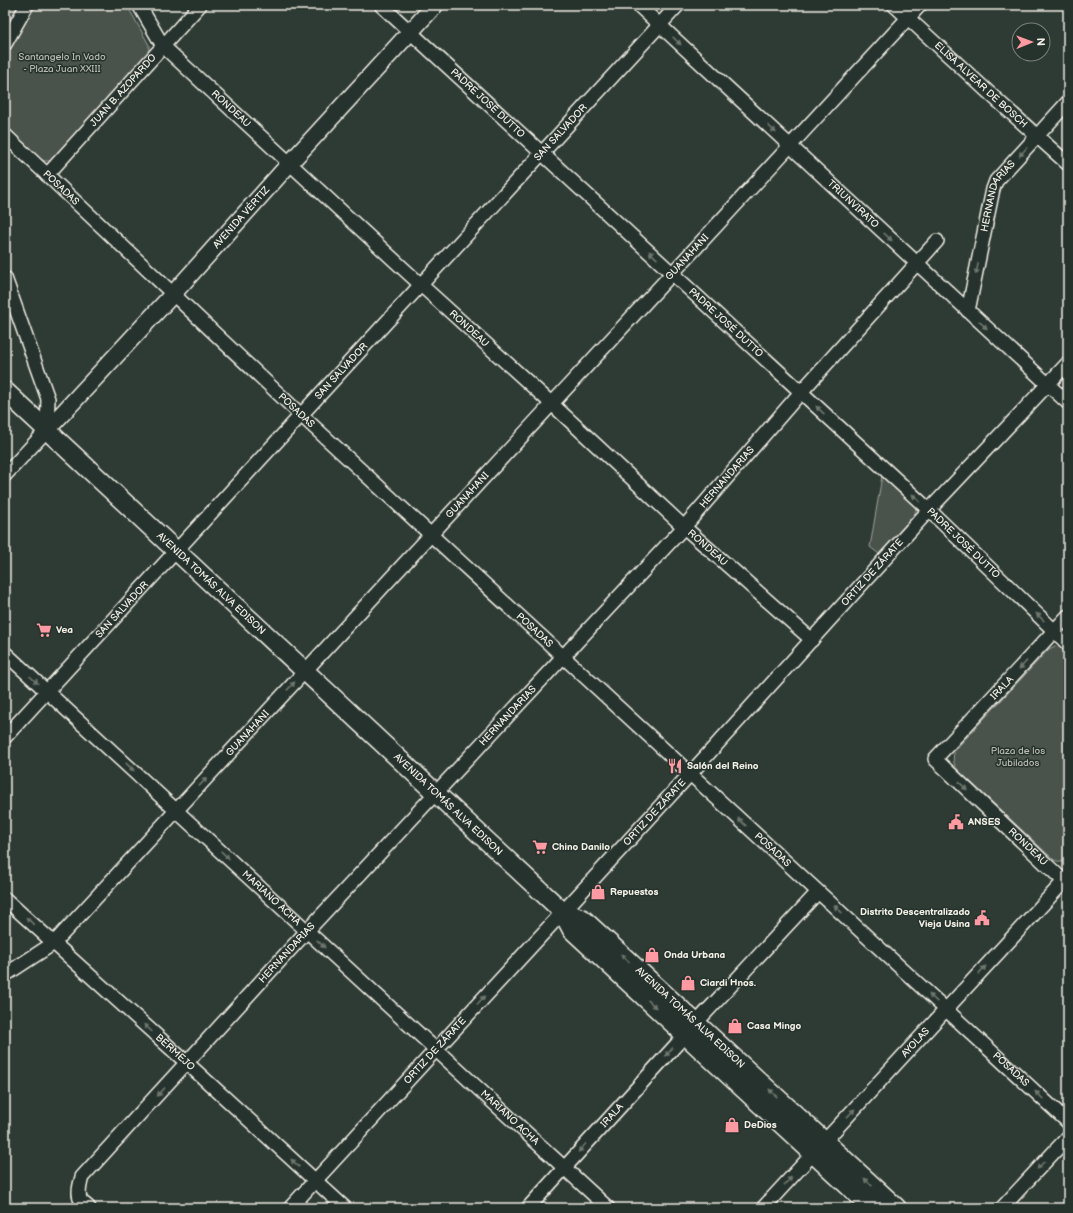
<svg xmlns="http://www.w3.org/2000/svg" width="1073" height="1213" font-family="'Balsamiq Sans',sans-serif">
<rect width="100%" height="100%" fill="#2e3b34"/>
<filter id="ink" filterUnits="userSpaceOnUse"><feTurbulence type="fractalNoise" baseFrequency=".025" numOctaves="2"/><feDisplacementMap in="SourceGraphic" scale="8" xChannelSelector="R" yChannelSelector="G"/><feConvolveMatrix kernelMatrix="1 2 1 2 8 2 1 2 1" color-interpolation-filters="sRGB"/></filter>
<g filter="url(#ink)">
<!-- green -->
<g fill="#48524c" stroke="#9ea29a">
<polygon points="5,5 127,5 149,45 149,52 50,161 45,161 42,160 5,125"/>
<polygon points="882,476 915,505 916,511 913,516 879,554 870,547"/>
<path d="M1055,646L1061,648L1068,655V860L1061,862L1054,860L958,770C953,764 952,758 955,750L1049,649Z"/>
</g>
<g fill="none" stroke-linecap="round" stroke-linejoin="round">
<!-- minor casing -->
<g stroke="#f4f1e8" stroke-width="16">
<g id="minor">
<path id="s1" d="M139,5L163,46L421,285L552,404L684,527L812,640"/>
<path id="s2" d="M381,5L929,510L1068,644"/>
<path id="s3" d="M638,5L1068,403"/>
<path id="s4" d="M894,5L987,91L1068,164"/>
<polyline points="5,44 27,5"/>
<path id="s5" d="M5,135L301,415L1068,1122"/>
<path id="s6" d="M47,175L200,5"/>
<polyline points="5,278 48,399 47,430 5,475"/>
<path id="s7" d="M968,311L993,189L996,181L1068,102"/>
<path id="s8" d="M1068,616L935,759L1068,885"/>
<path id="s9" d="M5,653L608,1208"/>
<path id="s10" d="M5,737L678,5"/>
<path id="s11" d="M5,899L187,1063L345,1208"/>
<path id="s12" d="M5,975L54,943L920,5"/>
<path id="s13" d="M89,1208C87,1206 83,1203 81,1201C77,1194 80,1184 82,1177L307,931L684,527L801,392L937,241"/>
<path id="s14" d="M290,1208L690,774L929,510L1068,363"/>
<path id="s15" d="M528,1208L696,1023L818,892"/>
<path id="s16" d="M763,1208L1068,877"/>
<polyline points="1002,1208 1068,1137"/>
</g>
</g>
<!-- tertiary casing -->
<g stroke="#f4f1e8" stroke-width="19">
<g id="tertiary">
<path id="s17" d="M47,430L173,294L290,163L435,5"/>
</g>
</g>
<!-- secondary casing -->
<g stroke="#f4f1e8" stroke-width="21">
<g id="secondary">
<path id="s18" d="M5,391L562,911L583,919L897,1208"/>
<polyline points="562,911 572,930 872,1208"/>
</g>
</g>
<!-- minor -->
<use href="#minor" stroke="#26332d" stroke-width="13"/>
<!-- tertiary -->
<use href="#tertiary" stroke="#26332d" stroke-width="16"/>
<!-- secondary -->
<use href="#secondary" stroke="#26332d" stroke-width="18"/>
</g>
<!-- one-way arrows -->
<defs><path id="oneway-solid" d="M-6-.8H1V-3.2L6.5 0L1 3.2V.8H-6Z"/></defs>
<g fill="#6e766e">
<use href="#oneway-solid" transform="translate(677 41) rotate(43)"/>
<use href="#oneway-solid" transform="translate(772 129) rotate(43)"/>
<use href="#oneway-solid" transform="translate(1023 152) rotate(132)"/>
<use href="#oneway-solid" transform="translate(888 237) rotate(43)"/>
<use href="#oneway-solid" transform="translate(653 255) rotate(-137)"/>
<use href="#oneway-solid" transform="translate(977 269) rotate(102)"/>
<use href="#oneway-solid" transform="translate(983 325) rotate(43)"/>
<use href="#oneway-solid" transform="translate(820 410) rotate(-137)"/>
<use href="#oneway-solid" transform="translate(916 498) rotate(-137)"/>
<use href="#oneway-solid" transform="translate(1040 617) rotate(-136)"/>
<use href="#oneway-solid" transform="translate(1023 665) rotate(133)"/>
<use href="#oneway-solid" transform="translate(34 680) rotate(42)"/>
<use href="#oneway-solid" transform="translate(291 686) rotate(-47)"/>
<use href="#oneway-solid" transform="translate(130 767) rotate(43)"/>
<use href="#oneway-solid" transform="translate(203 782) rotate(-47)"/>
<use href="#oneway-solid" transform="translate(963 786) rotate(43)"/>
<use href="#oneway-solid" transform="translate(742 822) rotate(-137)"/>
<use href="#oneway-solid" transform="translate(225 855) rotate(43)"/>
<use href="#oneway-solid" transform="translate(838 909) rotate(-137)"/>
<use href="#oneway-solid" transform="translate(30 921) rotate(-138)"/>
<use href="#oneway-solid" transform="translate(321 944) rotate(43)"/>
<use href="#oneway-solid" transform="translate(625 958) rotate(-137)"/>
<use href="#oneway-solid" transform="translate(982 970) rotate(-47)"/>
<use href="#oneway-solid" transform="translate(933 998) rotate(-137)"/>
<use href="#oneway-solid" transform="translate(481 1000) rotate(-48)"/>
<use href="#oneway-solid" transform="translate(652 1004) rotate(43)"/>
<use href="#oneway-solid" transform="translate(148 1028) rotate(-138)"/>
<use href="#oneway-solid" transform="translate(669 1052) rotate(132)"/>
<use href="#oneway-solid" transform="translate(161 1092) rotate(133)"/>
<use href="#oneway-solid" transform="translate(773 1093) rotate(-137)"/>
<use href="#oneway-solid" transform="translate(1039 1095) rotate(-137)"/>
<use href="#oneway-solid" transform="translate(851 1113) rotate(-47)"/>
<use href="#oneway-solid" transform="translate(582 1148) rotate(132)"/>
<use href="#oneway-solid" transform="translate(295 1163) rotate(-137)"/>
<use href="#oneway-solid" transform="translate(1041 1165) rotate(133)"/>
<use href="#oneway-solid" transform="translate(788 1181) rotate(-46)"/>
<use href="#oneway-solid" transform="translate(868 1182) rotate(-137)"/>
</g>
</g>
<!-- icons -->
<defs>
<g id="supermarket-bare" transform="scale(1.2)"><path d="M-6-5.5h2.5l.6 2H6L4.5 2H-2.5L-4.4-4H-6ZM-1.5 3.2a1.3 1.3 0 1 0 .1 0ZM3 3.2a1.3 1.3 0 1 0 .1 0Z" fill="#ff9aa2" stroke="#26332d" stroke-width="2.5" paint-order="stroke"/></g>
<g id="restaurant-bare" transform="scale(1.2)"><path d="M-5-6h1v4h1v-4h1v4h1v-4h1v5L-1.5 .5V6h-2V.5L-5-1ZM5-6V6H3V1.5H1.5Q1.5-4 5-6Z" fill="#ff9aa2" stroke="#26332d" stroke-width="2.5" paint-order="stroke"/></g>
<g id="civic-bare" transform="scale(1.2)"><path d="M-.6-6.5H3V-4.5H.6V-3L4-1V1h2V6H-6V1h2V-1L-.6-3ZM-1.2 2.5V6h2.4V2.5Z" fill="#ff9aa2" stroke="#26332d" stroke-width="2.5" paint-order="stroke"/></g>
<g id="shop-bare" transform="scale(1.2)"><path d="M-5-2.5h2.3a2.7 3.5 0 0 1 5.4 0H5L5.5 6h-11ZM-1.5-2.5h3a1.5 2.3 0 0 0-3 0Z" fill="#ff9aa2" stroke="#26332d" stroke-width="2.5" paint-order="stroke"/></g>
</defs>
<g fill-rule="evenodd">
<use href="#supermarket-bare" x="44" y="630"/>
<use href="#restaurant-bare" x="675" y="766"/>
<use href="#civic-bare" x="956" y="822"/>
<use href="#supermarket-bare" x="540" y="847"/>
<use href="#shop-bare" x="598" y="892"/>
<use href="#civic-bare" x="982" y="918"/>
<use href="#shop-bare" x="652" y="955"/>
<use href="#shop-bare" x="688" y="983"/>
<use href="#shop-bare" x="735" y="1026"/>
<use href="#shop-bare" x="732" y="1125"/>
</g>
<g text-anchor="middle" dominant-baseline="central" stroke-width="3" stroke-linejoin="round" paint-order="stroke">
<!-- park labels -->
<g font-size="10" fill="#b8b9b1" stroke="#26332d">
<text x="62" y="57">Santangelo In Vado<tspan x="62" dy="12">- Plaza Juan XXIII</tspan></text>
<text x="1018" y="751">Plaza de los<tspan x="1018" dy="12">Jubilados</tspan></text>
</g>
<!-- street labels -->
<g font-size="10" fill="#f4f1e8" stroke="#26332d">
<text stroke="none"><textPath href="#s4" startOffset="118">ELISA ALVEAR DE BOSCH</textPath></text>
<text stroke="none"><textPath href="#s6" startOffset="114">JUAN B. AZOPARDO</textPath></text>
<text stroke="none"><textPath href="#s2" startOffset="145">PADRE JOSÉ DUTTO</textPath></text>
<text stroke="none"><textPath href="#s1" startOffset="140">RONDEAU</textPath></text>
<text stroke="none"><textPath href="#s10" startOffset="821">SAN SALVADOR</textPath></text>
<text stroke="none"><textPath href="#s5" startOffset="77">POSADAS</textPath></text>
<text stroke="none"><textPath href="#s7" startOffset="120">HERNANDARIAS</textPath></text>
<text stroke="none"><textPath href="#s3" startOffset="293">TRIUNVIRATO</textPath></text>
<text stroke="none"><textPath href="#s17" startOffset="288">AVENIDA VÉRTIZ</textPath></text>
<text stroke="none"><textPath href="#s12" startOffset="992">GUANAHANI</textPath></text>
<text stroke="none"><textPath href="#s2" startOffset="469">PADRE JOSÉ DUTTO</textPath></text>
<text stroke="none"><textPath href="#s1" startOffset="464">RONDEAU</textPath></text>
<text stroke="none"><textPath href="#s10" startOffset="497">SAN SALVADOR</textPath></text>
<text stroke="none"><textPath href="#s5" startOffset="401">POSADAS</textPath></text>
<text stroke="none"><textPath href="#s13" startOffset="987">HERNANDARIAS</textPath></text>
<text stroke="none"><textPath href="#s12" startOffset="668">GUANAHANI</textPath></text>
<text stroke="none"><textPath href="#s2" startOffset="793">PADRE JOSÉ DUTTO</textPath></text>
<text stroke="none"><textPath href="#s1" startOffset="788">RONDEAU</textPath></text>
<text stroke="none"><textPath href="#s14" startOffset="862">ORTIZ DE ZÁRATE</textPath></text>
<text stroke="none"><textPath href="#s18" startOffset="282">AVENIDA TOMÁS ALVA EDISON</textPath></text>
<text stroke="none"><textPath href="#s10" startOffset="173">SAN SALVADOR</textPath></text>
<text stroke="none"><textPath href="#s5" startOffset="725">POSADAS</textPath></text>
<text transform="translate(1002 688) rotate(-47)">IRALA</text>
<text stroke="none"><textPath href="#s13" startOffset="663">HERNANDARIAS</textPath></text>
<text stroke="none"><textPath href="#s12" startOffset="344">GUANAHANI</textPath></text>
<text stroke="none"><textPath href="#s18" startOffset="606">AVENIDA TOMÁS ALVA EDISON</textPath></text>
<text stroke="none"><textPath href="#s14" startOffset="538">ORTIZ DE ZÁRATE</textPath></text>
<text stroke="none"><textPath href="#s8" startOffset="323">RONDEAU</textPath></text>
<text stroke="none"><textPath href="#s5" startOffset="1049">POSADAS</textPath></text>
<text stroke="none"><textPath href="#s9" startOffset="362">MARIANO ACHA</textPath></text>
<text stroke="none"><textPath href="#s13" startOffset="339">HERNANDARIAS</textPath></text>
<text stroke="none"><textPath href="#s18" startOffset="930">AVENIDA TOMÁS ALVA EDISON</textPath></text>
<text stroke="none"><textPath href="#s16" startOffset="225">AYOLAS</textPath></text>
<text stroke="none"><textPath href="#s14" startOffset="214">ORTIZ DE ZÁRATE</textPath></text>
<text stroke="none"><textPath href="#s11" startOffset="229">BERMEJO</textPath></text>
<text stroke="none"><textPath href="#s5" startOffset="1373">POSADAS</textPath></text>
<text stroke="none"><textPath href="#s15" startOffset="125">IRALA</textPath></text>
<text stroke="none"><textPath href="#s9" startOffset="686">MARIANO ACHA</textPath></text>
</g>
<!-- poi labels -->
<g font-size="10" font-weight="bold" fill="#f4f1e8" stroke="#26332d" text-anchor="start">
<text x="56" y="630">Vea</text>
<text x="687" y="766">Salón del Reino</text>
<text x="968" y="822">ANSES</text>
<text x="552" y="847">Chino Danilo</text>
<text x="610" y="892">Repuestos</text>
<text x="970" y="912" text-anchor="end">Distrito Descentralizado<tspan x="970" dy="12">Vieja Usina</tspan></text>
<text x="664" y="955">Onda Urbana</text>
<text x="700" y="983">Ciardi Hnos.</text>
<text x="747" y="1026">Casa Mingo</text>
<text x="744" y="1125">DeDios</text>
</g>
</g>
<!-- margin -->
<rect width="1073" height="1213" fill="none" stroke="#26332d" stroke-width="20"/>
<rect x="10" y="10" width="1053" height="1193" fill="none" stroke="#f4f1e8" stroke-width="1.5" filter="url(#ink)"/>
<!-- north arrow -->
<g transform="translate(1031 42) rotate(89)"><circle r="19" fill="#26332d" stroke="#787f78"/>
<path d="M0-3L7 15L0 10L-7 15Z" fill="#ff9aa2"/>
<text y="-6" font-size="11" font-weight="bold" text-anchor="middle" fill="#f4f1e8">N</text>
</g>
</svg>
